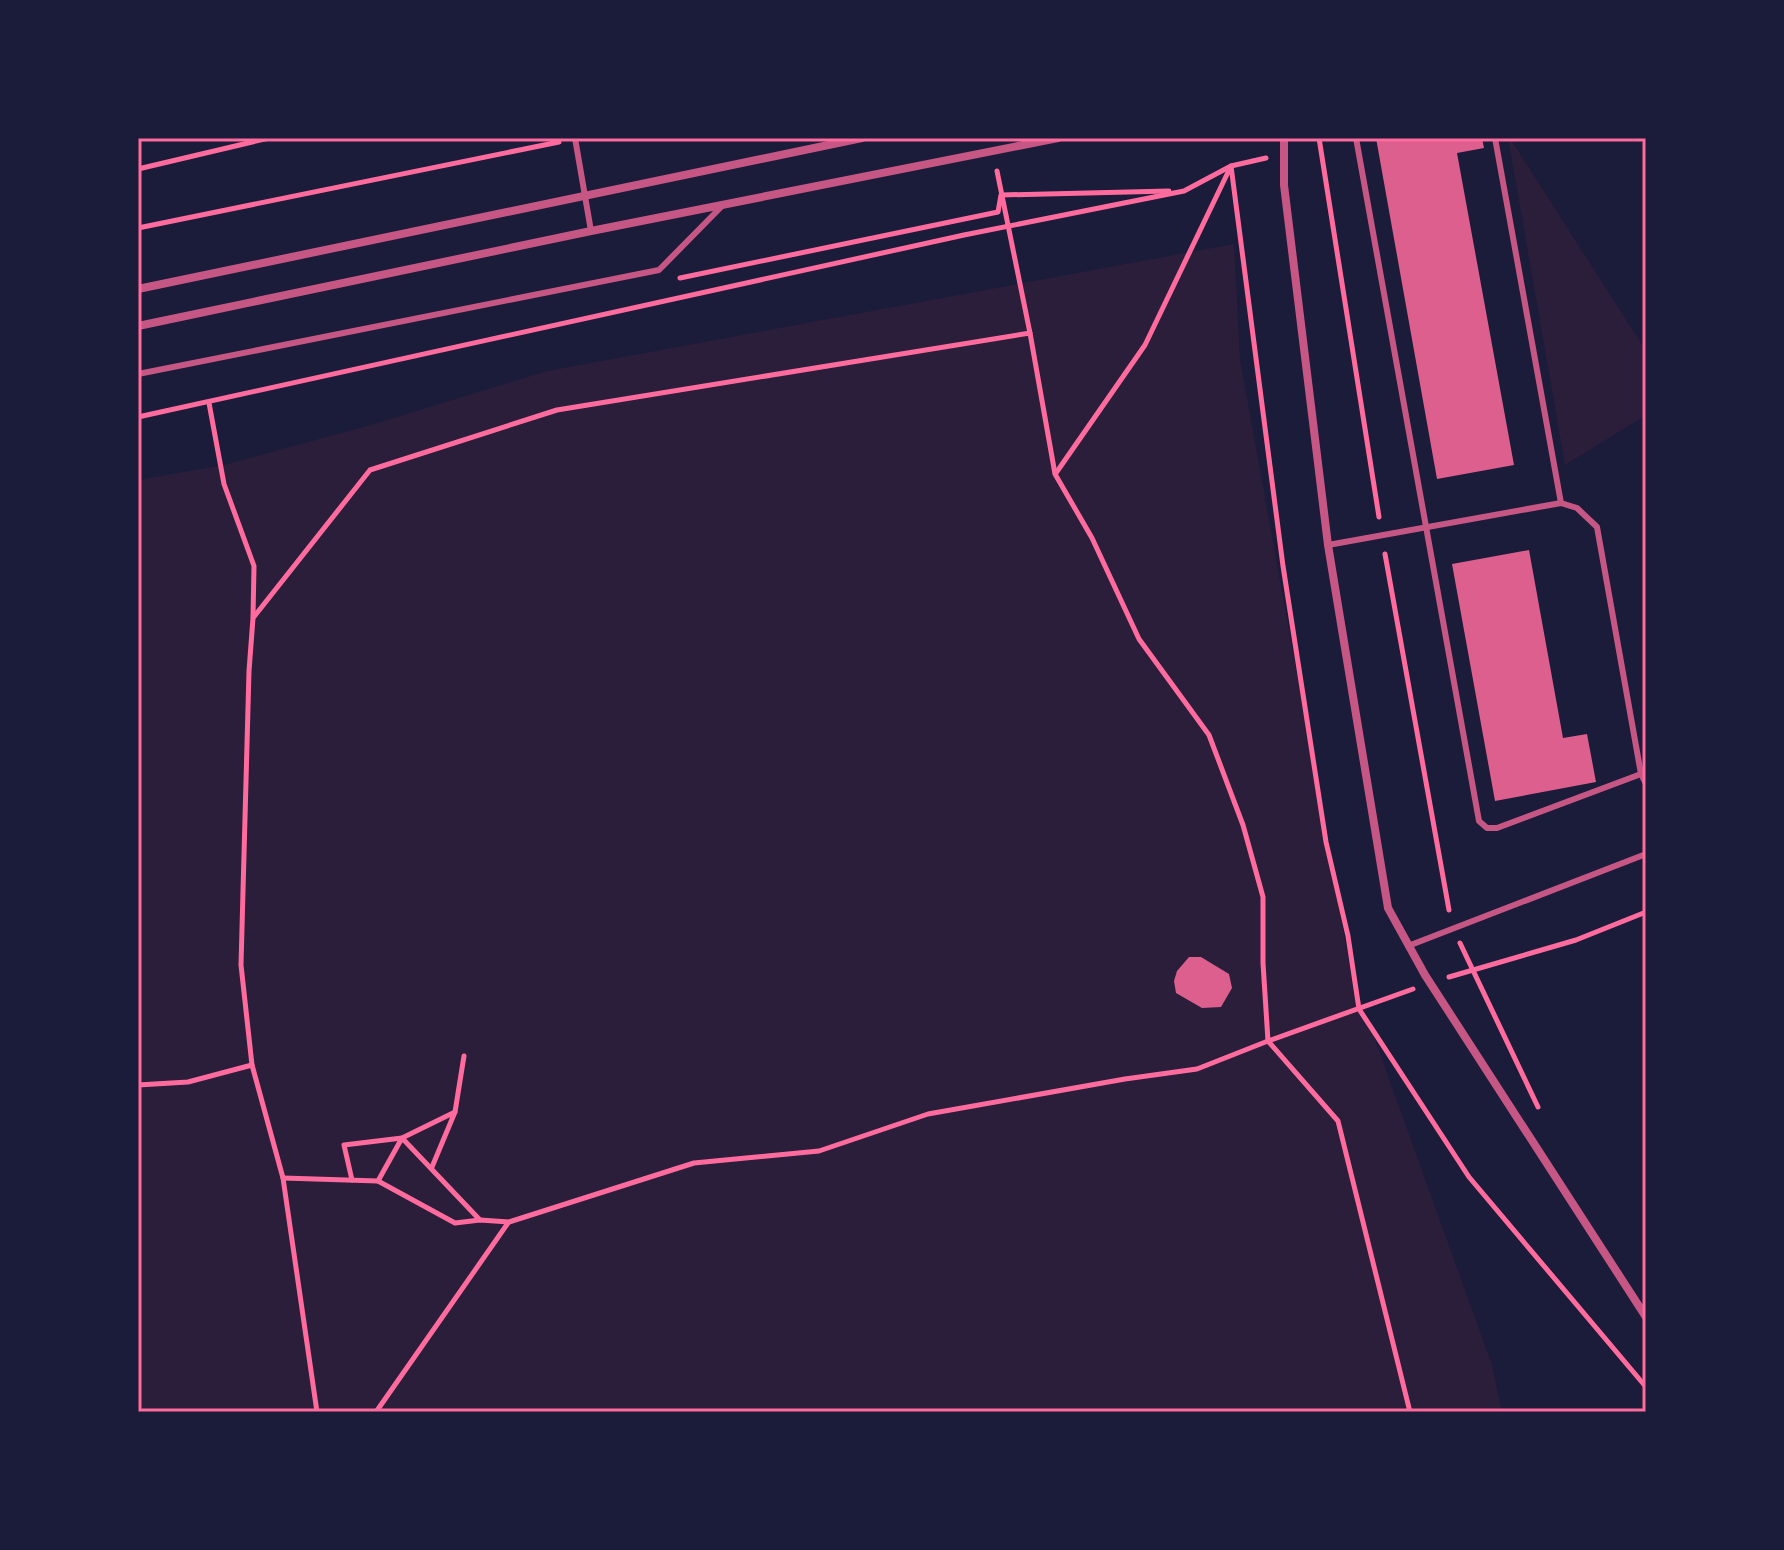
<svg xmlns="http://www.w3.org/2000/svg" width="1784" height="1550" font-family="'DejaVu Sans',sans-serif">
<rect width="100%" height="100%" fill="#1b1b3a"/>
<!-- green -->
<g fill="#2a1e3b">
<polygon points="1508,138 1510,138 1646,351 1646,415 1565,465"/>
<polygon points="1234,244 1240,359 1351,973 1492,1365 1502,1412 138,1412 138,480 224,465 374,424 547,371"/>
</g>
<!-- building -->
<g fill="#dd5f8e">
<polygon points="1376,138 1482,138 1484,148 1457,153 1514,465 1437,479"/>
<polygon points="1529,550 1563,738 1587,734 1596,782 1495,801 1452,564"/>
<polygon points="1189,957 1201,957 1229,974 1232,988 1221,1007 1202,1008 1176,993 1174,981 1177,971"/>
</g>
<g fill="none" stroke-linecap="round" stroke-linejoin="round">
<!-- path -->
<g stroke="#ff6b9d" stroke-width="5">
<polyline points="1319,138 1379,517"/>
<polyline points="138,169 269,138"/>
<polyline points="997,171 1030,333"/>
<polyline points="138,228 559,142"/>
<polyline points="680,278 998,212 1001,195 1169,191"/>
<polyline points="209,403 224,484 254,566 253,617"/>
<polyline points="138,417 964,235 1184,191 1231,166 1266,158"/>
<polyline points="1056,473 1145,345 1231,166 1283,566 1326,842 1348,936 1359,1009 1469,1177 1646,1387"/>
<polyline points="1385,554 1449,910"/>
<polyline points="1460,943 1538,1107"/>
<polyline points="1449,977 1576,940 1646,912"/>
<polyline points="138,1085 188,1082 252,1065"/>
<polyline points="455,1112 464,1056"/>
<polyline points="283,1178 378,1181 455,1223 480,1220 509,1222 694,1163 819,1151 928,1114 1125,1079 1197,1069 1268,1041 1413,989"/>
<polyline points="352,1180 344,1145 402,1138 455,1112 432,1167"/>
<polyline points="378,1181 402,1138 479,1219"/>
<polyline points="317,1412 283,1178 252,1065 241,965 249,671 253,618 370,470 557,410 1030,333 1055,474 1092,538 1139,639 1209,735 1243,825 1263,897 1263,963 1268,1041 1338,1121 1410,1412"/>
<polyline points="376,1412 508,1223"/>
</g>
<!-- service -->
<g stroke="#c65784" stroke-width="6">
<polyline points="575,138 591,231"/>
<polyline points="1356,138 1479,821 1487,828 1497,828 1641,774"/>
<polyline points="1495,138 1561,503"/>
<polyline points="138,374 659,270 723,205"/>
<polyline points="1328,545 1561,503 1577,508 1597,527 1641,774 1646,784"/>
<polyline points="1408,946 1646,854"/>
</g>
<!-- minor -->
<g stroke="#c65784" stroke-width="8">
<polyline points="1284,138 1284,185 1328,545 1388,908 1425,975 1646,1317"/>
<polyline points="138,289 862,138"/>
<polyline points="138,326 591,231 1058,138"/>
</g>
</g>
<!-- border -->
<rect width="1784" height="1550" fill="none" stroke="#1b1b3a" stroke-width="280"/>
<rect x="140" y="140" width="1504" height="1270" fill="none" stroke="#ff6b9d" stroke-width="3"/>
</svg>
